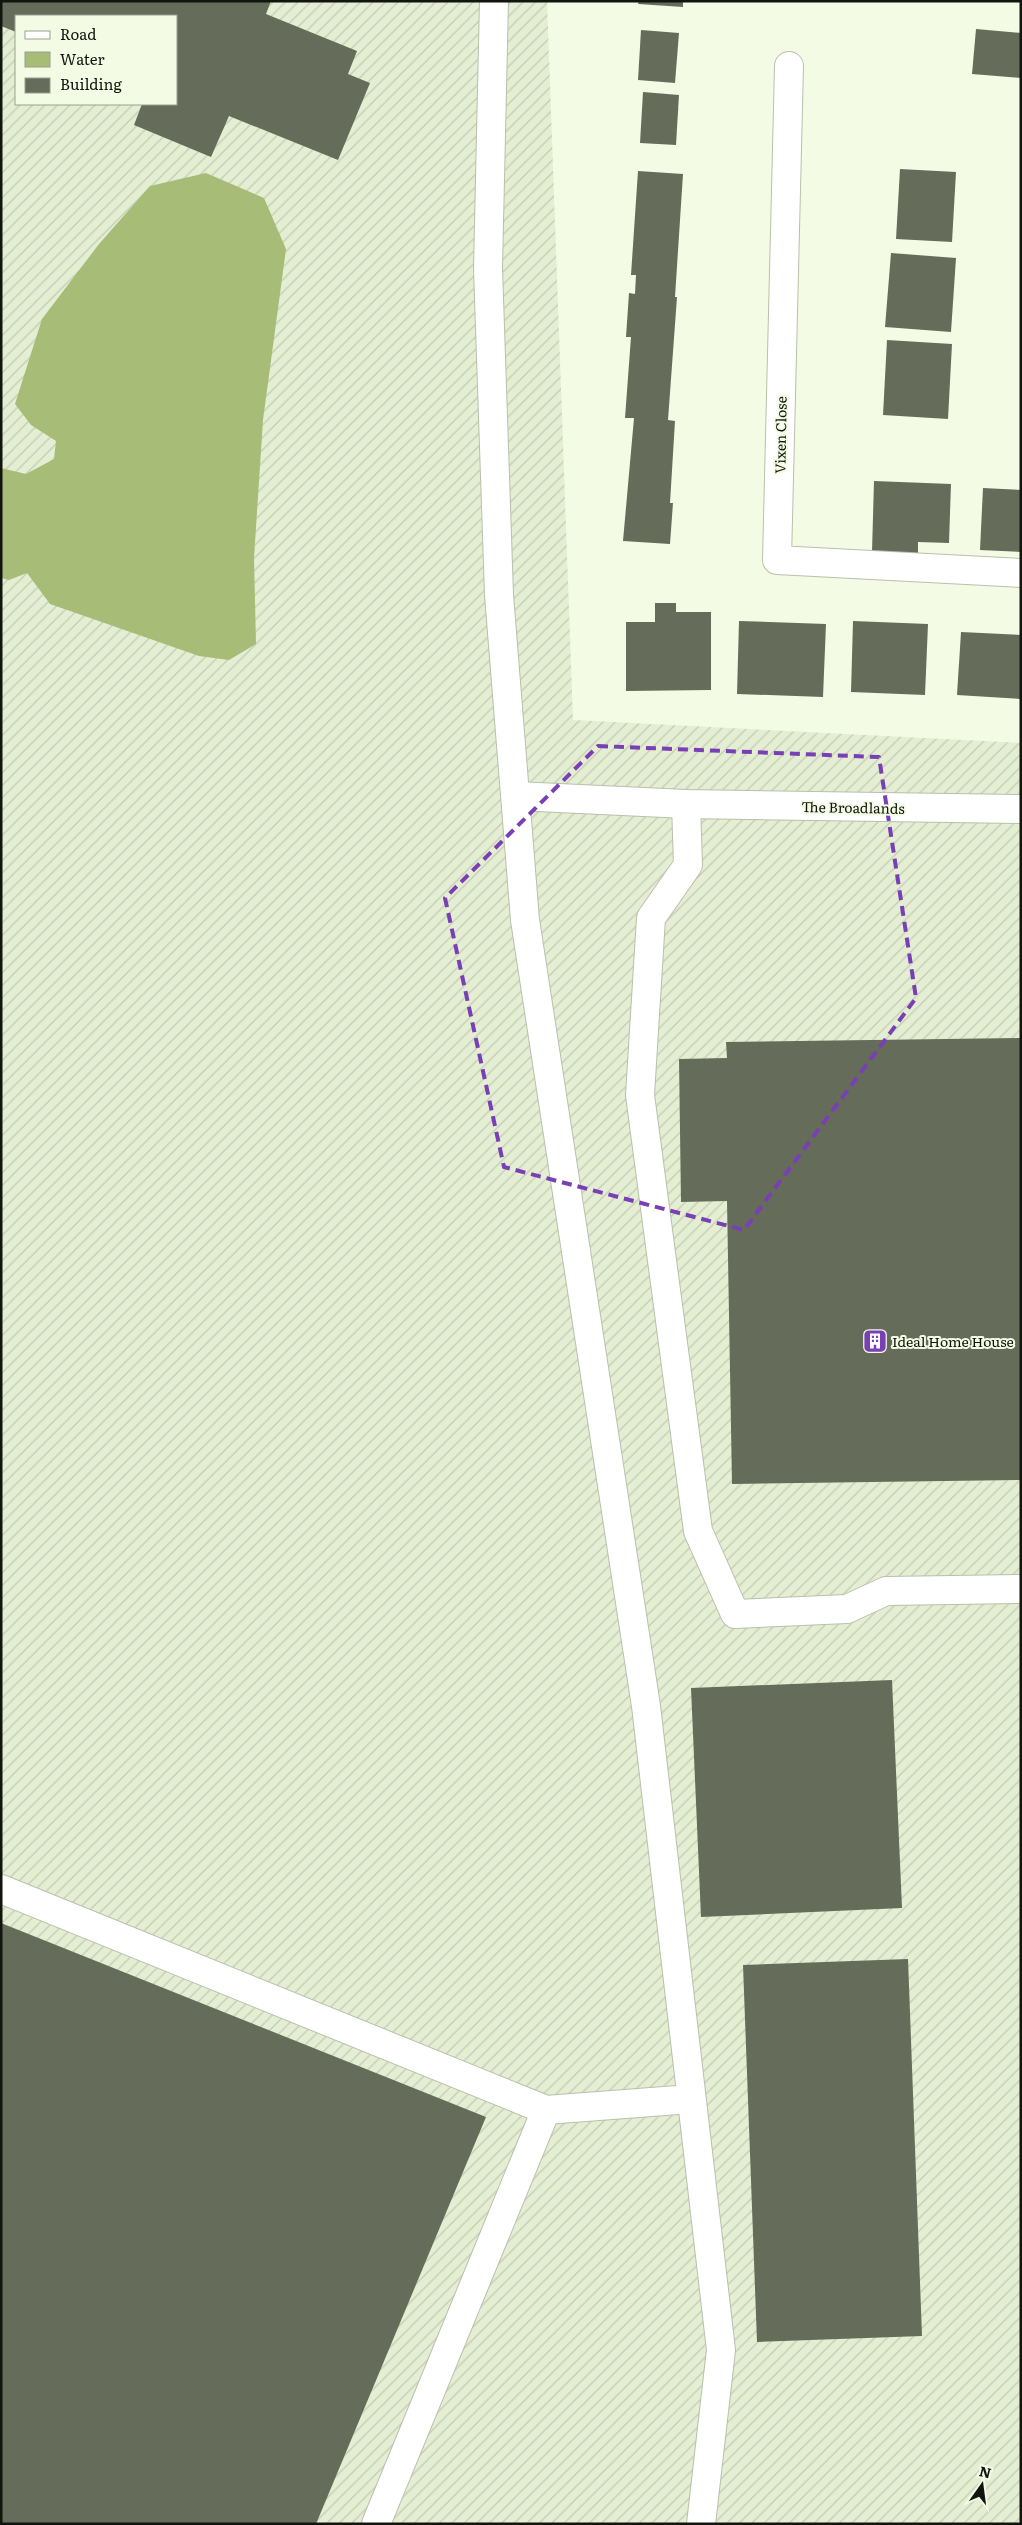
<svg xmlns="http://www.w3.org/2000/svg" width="1022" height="2525" font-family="Literata,serif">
<defs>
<pattern id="industrial-furrows" width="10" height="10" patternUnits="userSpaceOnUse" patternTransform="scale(1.25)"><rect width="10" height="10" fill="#e4eed2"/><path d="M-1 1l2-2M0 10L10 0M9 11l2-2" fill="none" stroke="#c3cbb3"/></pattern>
</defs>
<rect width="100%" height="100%" fill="#f3fbe5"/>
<!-- industrial -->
<path fill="url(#industrial-furrows)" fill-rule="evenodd" d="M1,1H547L573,720L1021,743V2524H1ZM16,16H176V104H16Z"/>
<!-- water -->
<polygon fill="#a7bd77" points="206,173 264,198 286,249 263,420 254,558 256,644 229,660 199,656 50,604 27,573 9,580 1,578 1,468 26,474 54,459 56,441 31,425 15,404 42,319 99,244 150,186"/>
<!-- building -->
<g fill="#666c5a">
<polygon points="1,1 271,1 266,14 357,51 348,74 370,83 338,160 229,116 211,157 134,125 142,104 176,104 176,16 16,16 16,32 1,26"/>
<polygon points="639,1 683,1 683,7 638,4"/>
<polygon points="976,29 1021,33 1021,78 972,74"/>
<polygon points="641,30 679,33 675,83 638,80"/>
<polygon points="643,92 679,95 676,145 640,143"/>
<polygon points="900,169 956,172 952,242 896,239"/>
<polygon points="638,171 683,174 675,297 677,297 668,420 675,421 670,503 673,503 670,544 623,541 634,418 625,418 631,337 626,337 629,293 635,294 636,275 631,275"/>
<polygon points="891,253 956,258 951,332 885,327"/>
<polygon points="887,340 952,344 948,419 883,415"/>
<polygon points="874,481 951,484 949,543 918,542 918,553 872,552"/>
<polygon points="983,488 1021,490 1021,552 980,550"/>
<polygon points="655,603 676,603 676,612 711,612 711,690 626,691 626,622 655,622"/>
<polygon points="739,621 826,624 823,697 737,694"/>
<polygon points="853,621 928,624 925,695 851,692"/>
<polygon points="961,632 1021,635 1021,699 957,695"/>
<polygon points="1021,1038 1021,1480 732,1484 727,1201 681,1202 679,1059 727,1058 726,1042"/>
<polygon points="892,1680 902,1908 701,1917 691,1688"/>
<polygon points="1,1923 486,2117 316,2524 1,2524"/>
<polygon points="908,1959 922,2336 757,2342 743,1965"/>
</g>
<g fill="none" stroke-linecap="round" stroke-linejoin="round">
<!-- minor casing -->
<g stroke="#b9c0ac" stroke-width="30">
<g id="minor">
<polyline points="494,1 488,268 499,595 525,920 646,1706 721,2350 701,2524"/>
<polyline points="789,66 777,560 1021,573"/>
<polyline points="516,796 686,804 1021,809"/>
<polyline points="686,804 688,865 651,918 640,1095 698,1531 735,1614 847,1609 886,1591 1021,1589"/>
<polyline points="1,1889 546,2110 376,2524"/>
<polyline points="546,2110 691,2099"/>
</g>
</g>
<!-- minor -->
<use href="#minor" stroke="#fff" stroke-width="28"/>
</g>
<!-- marked area -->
<path fill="none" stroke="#793fb5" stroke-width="4" stroke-dasharray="10 6" stroke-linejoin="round" d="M598,746L879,757L916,998L744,1230L504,1167L445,898Z"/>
<!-- icons -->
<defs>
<g id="building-square" transform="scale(1.25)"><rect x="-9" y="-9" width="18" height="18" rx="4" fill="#793fb5" stroke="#f3fbe5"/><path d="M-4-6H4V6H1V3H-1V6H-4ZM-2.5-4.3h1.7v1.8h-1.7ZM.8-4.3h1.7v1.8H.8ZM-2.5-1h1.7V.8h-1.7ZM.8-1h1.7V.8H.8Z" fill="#fff"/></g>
</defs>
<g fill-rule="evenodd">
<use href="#building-square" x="875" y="1341"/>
</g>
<g text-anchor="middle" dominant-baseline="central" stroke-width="4" stroke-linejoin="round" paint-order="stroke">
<!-- street labels -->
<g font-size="14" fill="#12150d" stroke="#f3fbe5">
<text transform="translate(780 435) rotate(-89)">Vixen Close</text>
<text transform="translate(853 807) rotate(1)">The Broadlands</text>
</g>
<!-- poi labels -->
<g font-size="14" fill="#12150d" stroke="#f3fbe5" text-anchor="start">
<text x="892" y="1341">Ideal Home House</text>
</g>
</g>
<!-- border -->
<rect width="1022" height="2525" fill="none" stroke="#12150d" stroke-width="5"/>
<!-- legend -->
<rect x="15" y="15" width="162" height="90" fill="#f3fbe5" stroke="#999f8f"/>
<rect x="25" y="31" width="25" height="8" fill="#ffffff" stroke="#999f8f"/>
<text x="60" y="40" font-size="15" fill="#12150d">Road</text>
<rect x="25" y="52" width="25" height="15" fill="#a7bd77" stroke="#999f8f"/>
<text x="60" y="65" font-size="15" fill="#12150d">Water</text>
<rect x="25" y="78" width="25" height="15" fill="#666c5a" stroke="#999f8f"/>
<text x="60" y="90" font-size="15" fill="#12150d">Building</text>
<!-- north arrow -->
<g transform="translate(982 2485) rotate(14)" stroke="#f3fbe5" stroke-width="4" paint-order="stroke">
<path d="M0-4L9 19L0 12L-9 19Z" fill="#12150d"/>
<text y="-8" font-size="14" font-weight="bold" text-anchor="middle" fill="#12150d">N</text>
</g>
</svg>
